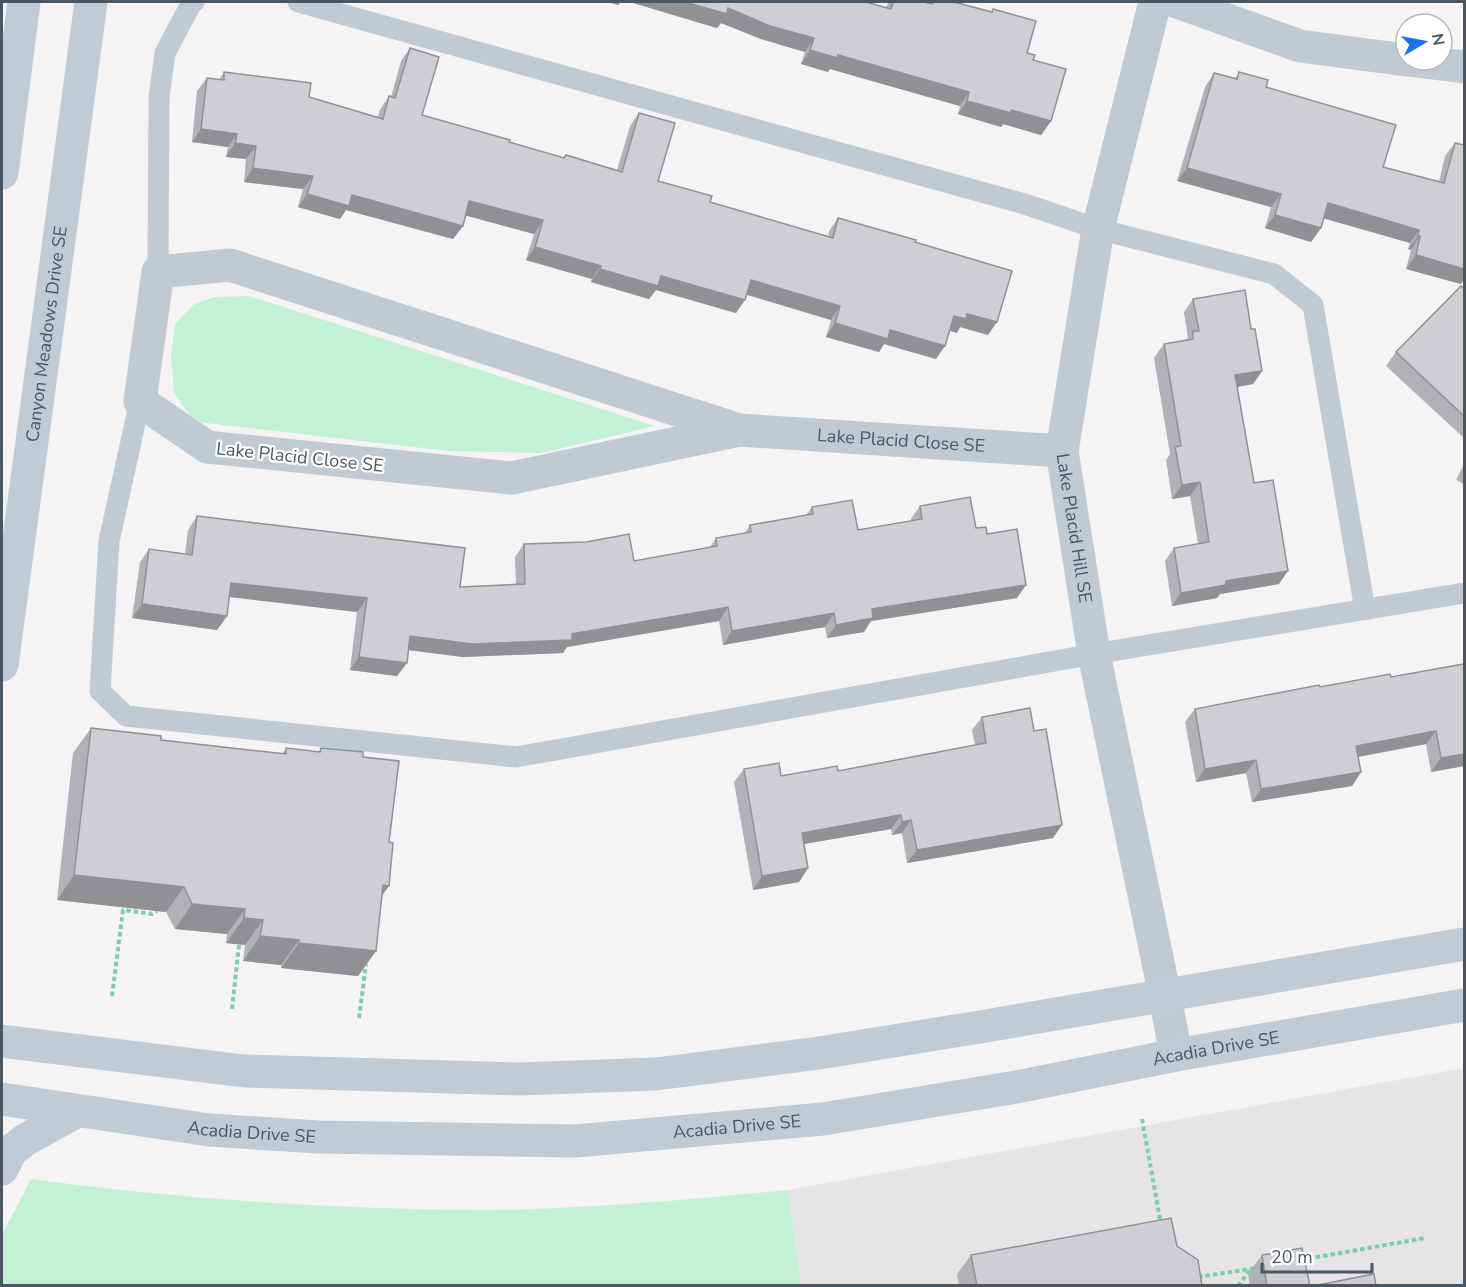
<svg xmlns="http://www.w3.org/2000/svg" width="1466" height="1287" font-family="'Nunito Sans',sans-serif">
<rect width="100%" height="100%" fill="#f5f3f3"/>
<!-- education -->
<polygon fill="#e6e4e5" points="1464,1068 1464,1285 801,1285 788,1190"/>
<!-- green -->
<g fill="#c3f1d5">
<polygon points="249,296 655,426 541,453 448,451 198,422 187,411 174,393 171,355 175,324 194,304 215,297"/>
<path d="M31,1179C178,1199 327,1209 475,1210C579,1210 684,1200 788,1190L801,1285H2V1240L3,1233Z"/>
</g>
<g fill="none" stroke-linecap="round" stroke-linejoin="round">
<!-- path -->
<g stroke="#7ad0a6" stroke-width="4" stroke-dasharray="4.5 3" stroke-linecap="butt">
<polyline points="112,996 123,910 152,914 157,911"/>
<polyline points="232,1009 239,945"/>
<polyline points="359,1018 366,964"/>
<polyline points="1142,1119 1161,1225"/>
<polyline points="1301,1260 1425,1238"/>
<polyline points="1198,1277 1256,1268"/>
<polyline points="1238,1286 1250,1270"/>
</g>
<!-- lane -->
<g stroke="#c1cad2" stroke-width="21">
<polyline points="298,2 1028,205 1098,229 1274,274 1313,305 1365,610"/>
<polyline points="158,272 159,97 165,53 191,4 194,2"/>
<polyline points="140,401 109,541 100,691 126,716 516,757 1094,654 1464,593"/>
</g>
<!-- street -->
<g stroke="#c1cad2" stroke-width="33">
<path id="s1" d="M1155,2L1098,229L1062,451L1094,654L1165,996L1176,1055"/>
<polyline points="1177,2 1300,46 1406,60"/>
<polyline points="1408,60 1464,67"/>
<path id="s2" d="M739,430L512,478L207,447L140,401L158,272L230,265L739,430L1062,451"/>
</g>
<!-- secondary -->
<g stroke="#c1cbd6" stroke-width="33">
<polyline points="2,173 24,2"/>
<path id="s3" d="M2,665L91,2"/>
<polyline points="2,1041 244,1071 520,1079 656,1074 819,1053 986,1026 1464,944"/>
<path id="s4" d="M2,1099L209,1130L318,1137L575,1141L823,1119L1016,1087L1176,1055L1464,1005"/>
<polyline points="2,1169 11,1151 25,1140 77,1111"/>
</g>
</g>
<!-- wall -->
<g fill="#b0b2b7">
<polygon points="630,2 886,7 889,2 923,2 929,3 930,2 954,2 991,12 993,9 1033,60 1051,121 1041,135 1003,124 1001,127 958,114 960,106 830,69 828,72 801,64 805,52 761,39 721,23 717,28"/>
<polygon points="410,48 422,115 563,158 566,155 617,170 630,126 639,113 658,181 710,202 828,237 829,231 838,218 915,242 988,335 960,327 957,333 950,331 936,359 884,344 879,352 826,337 831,320 747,295 736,313 656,290 649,299 591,282 592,279 526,260 534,234 465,215 463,226 453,239 346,210 340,219 298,207 303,189 244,182 246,159 226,157 228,147 192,142 197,91 207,78 219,80 224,72 378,117 380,110 389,96 391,97 401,61"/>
<polygon points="1239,72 1266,87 1383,167 1439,182 1445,156 1455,143 1461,284 1406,269 1411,250 1408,249 1410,243 1324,218 1321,228 1311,242 1265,228 1271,207 1177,181 1205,87 1214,73 1235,79"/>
<polygon points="1464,289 1464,438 1386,366 1396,352"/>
<polygon points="1193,299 1251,329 1262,371 1253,384 1237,387 1254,483 1279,584 1220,594 1217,598 1172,606 1165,561 1174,548 1198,544 1190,496 1172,499 1166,460 1170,454 1154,358 1164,344 1186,340 1188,338 1184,312"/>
<polygon points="1464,464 1464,484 1456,480"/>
<polygon points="920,506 976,528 987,534 1017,598 871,621 864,632 827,638 825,627 723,645 719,621 567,647 563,653 463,657 408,650 397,676 350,670 357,612 229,597 227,616 217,630 132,618 140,562 149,549 185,554 188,530 197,516 460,587 516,584 515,557 524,544 634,561 710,547 716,538 745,533 750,525 806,515 812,507 858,530 911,521 911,519"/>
<polygon points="1391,677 1464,766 1431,772 1426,744 1358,757 1361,772 1352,786 1252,802 1246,773 1196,782 1185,722 1195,709 1320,687"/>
<polygon points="982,717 1053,838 907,863 902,833 892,835 891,829 804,844 808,868 799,882 753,890 734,782 744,769 781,776 838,771 975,745 972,730"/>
<polygon points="91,728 161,740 282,754 286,748 318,752 321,748 363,757 382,895 376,951 358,976 281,968 281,965 243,961 245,945 226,943 227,934 175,929 166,912 57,900 73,753"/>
<polygon points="1177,1246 1202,1286 959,1286 957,1274 971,1255"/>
<polygon points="1262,1255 1310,1286 1250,1286 1248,1274"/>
</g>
<!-- shaded-wall -->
<g fill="#909195">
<polygon points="607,2 621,2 618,5"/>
<polygon points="630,2 685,2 728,8 814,38 805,52 761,39 721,23 717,28"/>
<polygon points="810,50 838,55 969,92 960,106 830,69 828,72 801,64"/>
<polygon points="967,101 1011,110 1051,121 1041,135 1003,124 1001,127 958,114"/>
<polygon points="201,129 237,134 228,147 192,142"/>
<polygon points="235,143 256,146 246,159 226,157"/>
<polygon points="253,168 313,176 303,189 244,182"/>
<polygon points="1187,168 1281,194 1271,207 1177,181"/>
<polygon points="307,194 352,195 463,226 453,239 346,210 340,219 298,207"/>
<polygon points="469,201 543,220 534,234 460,214"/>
<polygon points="1328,203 1419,230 1410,243 1319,217"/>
<polygon points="1275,215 1321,228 1311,242 1265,228"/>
<polygon points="1418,236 1420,236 1411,250 1408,249"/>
<polygon points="535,247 601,266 592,279 526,260"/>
<polygon points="1416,255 1464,269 1464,279 1461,284 1406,269"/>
<polygon points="600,269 661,276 745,300 736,313 656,290 649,299 591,282"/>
<polygon points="751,280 840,306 831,320 742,293"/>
<polygon points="967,314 997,322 988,335 960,327 957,333 945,329 954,316"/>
<polygon points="835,323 890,330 945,346 936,359 884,344 879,352 826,337"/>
<polygon points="1262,371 1253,384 1226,389 1235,375"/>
<polygon points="1200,482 1190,496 1172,499 1182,485"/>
<polygon points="1288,571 1279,584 1220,594 1217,598 1172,606 1181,593 1226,581"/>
<polygon points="231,583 367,598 357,612 222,596"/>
<polygon points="1026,585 1017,598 871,621 864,632 827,638 836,625 872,609"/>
<polygon points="142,604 227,616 217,630 132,618"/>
<polygon points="728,607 719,621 567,647 563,653 463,657 401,649 410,636 572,634"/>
<polygon points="834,613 825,627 723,645 732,631"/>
<polygon points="359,657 407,663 397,676 350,670"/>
<polygon points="1436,731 1426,744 1346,759 1356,746"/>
<polygon points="1464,754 1464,766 1431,772 1441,758"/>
<polygon points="1256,760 1246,773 1196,782 1205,769"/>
<polygon points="1361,772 1352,786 1252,802 1261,789"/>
<polygon points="901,815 891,829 792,846 802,833"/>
<polygon points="911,820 902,833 892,835 902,822"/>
<polygon points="1062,825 1053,838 907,863 917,850"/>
<polygon points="808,868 799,882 753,890 762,876"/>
<polygon points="74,875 184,887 166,912 57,900"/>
<polygon points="383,885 389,886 371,911"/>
<polygon points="192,904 245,909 227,934 175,929"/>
<polygon points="244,918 263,920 245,945 226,943"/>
<polygon points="260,936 299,940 281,965 243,961"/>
<polygon points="299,943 376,951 358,976 281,968"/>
</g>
<!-- building -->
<g fill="#cdcfd5" stroke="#909195" stroke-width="1.5">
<polygon points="685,2 866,2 891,9 893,2 923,2 932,4 933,2 954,2 992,12 993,9 1036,21 1027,53 1035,55 1033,60 1066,69 1051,121 1011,110 1011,113 967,101 969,92 838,55 837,58 810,50 814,38 770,26 728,8 727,14"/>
<polygon points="410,48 439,57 422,115 510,140 509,142 564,158 566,155 622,172 639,113 675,123 658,181 712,196 710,202 833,238 838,218 916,240 915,242 1012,271 997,322 967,314 966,319 954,316 945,346 890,330 888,339 835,323 840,306 751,280 745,300 661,276 658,286 600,269 601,266 535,247 543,220 469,201 463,226 352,195 349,206 307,194 313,176 253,168 256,146 235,143 237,134 201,129 207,78 224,80 224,72 311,83 309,97 383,119 389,96 395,98"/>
<polygon points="1239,72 1268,80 1266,87 1396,125 1383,167 1444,183 1455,143 1464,145 1464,269 1416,255 1420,236 1418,236 1419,230 1328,203 1321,228 1275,215 1281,194 1187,168 1214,73 1237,79"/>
<polygon points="1461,286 1464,289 1464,416 1396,352"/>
<polygon points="1245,290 1251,329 1255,329 1262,371 1235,375 1254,483 1273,480 1288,571 1226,581 1226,585 1181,593 1174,548 1209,542 1200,482 1182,485 1175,447 1181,446 1164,344 1193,339 1193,331 1199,331 1193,299"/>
<polygon points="970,497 976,528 986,527 987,534 1017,529 1026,585 872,609 873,618 836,625 834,613 732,631 728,607 572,634 572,640 472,644 410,636 407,663 359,657 367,598 231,583 227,616 142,604 149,549 192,555 197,516 465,548 460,587 525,584 524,544 586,542 629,534 634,561 717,546 716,538 751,532 750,525 813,514 812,507 852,500 858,530 922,519 920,506"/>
<polygon points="1464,664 1464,754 1441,758 1436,731 1356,746 1361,772 1261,789 1256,760 1205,769 1195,709 1319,685 1320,687 1390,674 1391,677"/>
<polygon points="1030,708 1034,731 1046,729 1062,825 917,850 911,820 902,822 901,815 802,833 808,868 762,876 744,769 779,763 781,776 837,766 838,771 986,743 982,717"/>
<polygon points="91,728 161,736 161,740 286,754 286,748 320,752 321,748 363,752 363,757 399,761 389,842 393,843 389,886 383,885 376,951 299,943 299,940 260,936 263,920 244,918 245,909 192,904 184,887 74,875"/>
<polygon points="1171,1218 1177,1246 1198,1260 1202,1286 977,1286 971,1255"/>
<polygon points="1302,1248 1310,1286 1267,1286 1262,1255"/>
<polygon points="1374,1274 1376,1286 1313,1286"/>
</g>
<g text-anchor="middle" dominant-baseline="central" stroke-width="4.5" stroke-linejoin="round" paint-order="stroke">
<!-- street labels -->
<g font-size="18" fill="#4a5661" stroke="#fff">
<text stroke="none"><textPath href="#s3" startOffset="334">Canyon Meadows Drive SE</textPath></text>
<text stroke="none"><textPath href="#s2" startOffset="1520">Lake Placid Close SE</textPath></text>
<text transform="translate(300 457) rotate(6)">Lake Placid Close SE</text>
<text stroke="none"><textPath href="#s1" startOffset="537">Lake Placid Hill SE</textPath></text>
<text stroke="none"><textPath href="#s4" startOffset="1224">Acadia Drive SE</textPath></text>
<text stroke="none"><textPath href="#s4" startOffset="738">Acadia Drive SE</textPath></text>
<text stroke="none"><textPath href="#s4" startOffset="252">Acadia Drive SE</textPath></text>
</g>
</g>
<!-- border -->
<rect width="1466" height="1287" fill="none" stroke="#4a5661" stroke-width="6"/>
<!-- north arrow -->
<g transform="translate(1424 42) rotate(80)"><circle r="28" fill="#ffffff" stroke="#b7bbc0" stroke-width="1.5"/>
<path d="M0-4.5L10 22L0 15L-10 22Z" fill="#1a73e8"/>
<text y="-9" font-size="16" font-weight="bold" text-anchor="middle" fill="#4a5661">N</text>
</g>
<!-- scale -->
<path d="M1262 1263v9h110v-9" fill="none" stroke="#4a5661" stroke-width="3"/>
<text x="1271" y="1263" font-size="18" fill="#4a5661" stroke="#ffffff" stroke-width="4.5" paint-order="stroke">20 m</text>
</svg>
